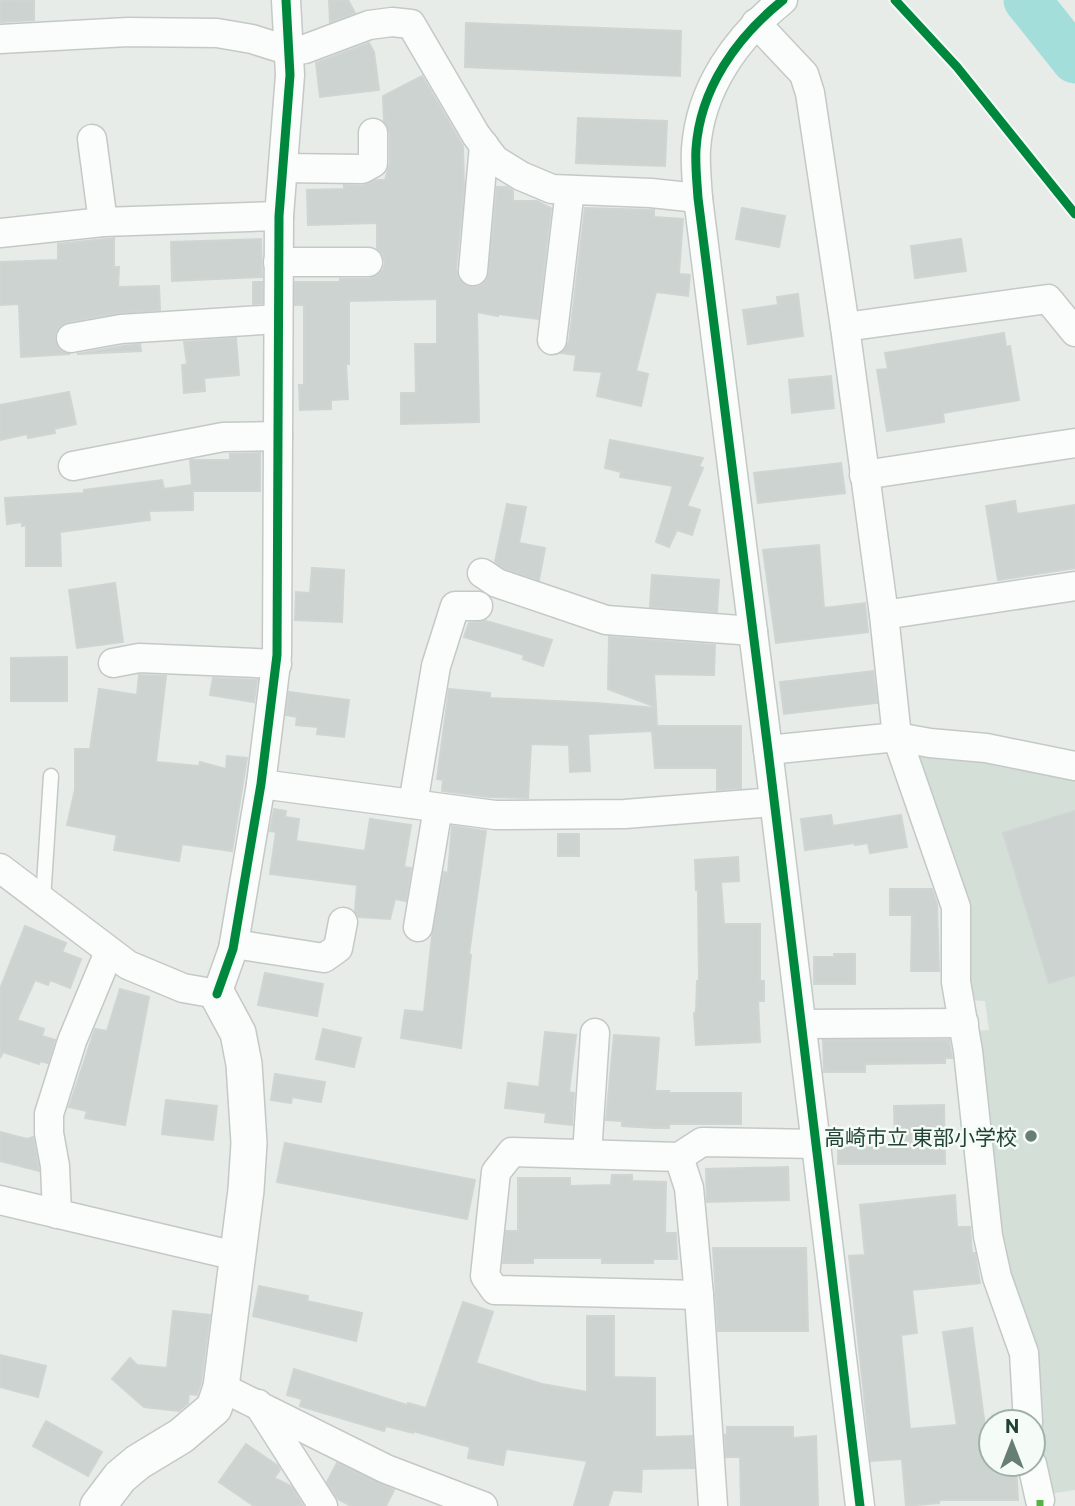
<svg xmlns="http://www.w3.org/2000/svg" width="1075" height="1506" font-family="Commissioner,'Noto Sans JP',sans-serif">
<rect width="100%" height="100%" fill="#e7ece9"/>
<!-- built -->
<polygon fill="#d4dfd8" points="923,753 1075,774 1075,1490 1049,1494 1043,1461 1038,1392 1000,1241 975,1031 989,1030 985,1001 968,1000 913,757"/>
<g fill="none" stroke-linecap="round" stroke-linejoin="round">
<!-- river -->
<polyline stroke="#a4deda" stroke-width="47" points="1027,0 1075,60"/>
</g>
<!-- building -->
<g fill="#cdd3d0" stroke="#cfd5d2" stroke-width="2">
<polygon points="0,0 34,1 34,20 0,22"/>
<polygon points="329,0 348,0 355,13 330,22"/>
<polygon points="466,23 681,31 680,76 465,67"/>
<polygon points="369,43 374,52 379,90 320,97 316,63"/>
<polygon points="422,76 463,146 464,187 456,270 458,277 463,284 471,287 479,286 486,281 489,273 497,187 507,187 513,191 513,201 537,201 551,208 538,319 498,314 498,316 477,312 479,422 401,424 401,393 416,393 415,344 437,344 437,299 349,301 349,364 346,364 348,399 331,400 331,409 300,410 299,385 304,385 304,305 295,305 295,282 340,282 340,279 369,279 377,276 383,270 385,263 383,254 377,248 377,223 308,225 307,190 344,189 344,185 362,186 376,180 385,180 390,163 390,133 384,121 383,96"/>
<polygon points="578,118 667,121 665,166 576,163"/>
<polygon points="585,208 654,210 654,217 683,219 679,274 690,275 688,296 656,292 636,371 648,374 641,406 597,396 602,372 574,370 576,355 561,353 569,342"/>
<polygon points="742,208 785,216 779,247 736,239"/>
<polygon points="114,238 114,267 119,267 118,287 159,286 160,310 118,313 67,322 61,325 56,332 55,340 59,349 70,354 21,357 19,304 0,305 0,262 58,260 58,244"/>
<polygon points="261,239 262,277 172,281 171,242"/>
<polygon points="961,239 966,271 915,278 911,246"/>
<polygon points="253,282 262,282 262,303 253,304"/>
<polygon points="798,294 803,336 748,344 743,310 778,305 777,297"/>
<polygon points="1004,333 1006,347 1010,346 1019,400 943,413 944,422 887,431 877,370 888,369 885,353"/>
<polygon points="236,338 239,375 204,378 205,391 184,393 182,365 187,364 184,342"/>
<polygon points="140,344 141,351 77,354 123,346"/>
<polygon points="831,376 834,408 792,413 789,380"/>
<polygon points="69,392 76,424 54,429 55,433 28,438 27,434 0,440 0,405"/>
<polygon points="610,440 703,458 699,466 703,468 687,506 700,510 692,535 677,530 669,547 656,542 673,486 620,477 621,472 605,468"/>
<polygon points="260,453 260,491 193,491 193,510 149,511 150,520 60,532 61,566 26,566 26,525 22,526 22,522 7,524 5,498 84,493 84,490 162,480 164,489 192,485 190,460 230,460 230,454"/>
<polygon points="841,463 845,493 758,503 754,473"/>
<polygon points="1015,501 1017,514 1075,505 1075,568 998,580 986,506"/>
<polygon points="507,504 526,507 519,543 545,548 539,580 504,568 495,562"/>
<polygon points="819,545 824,608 865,603 868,632 776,643 763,550"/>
<polygon points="312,568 344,570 342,622 295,620 296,592 310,593"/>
<polygon points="652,575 719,580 717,612 650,607"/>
<polygon points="115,583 123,642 77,648 69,590"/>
<polygon points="486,621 552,640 543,666 523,659 524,655 464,637 469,623"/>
<polygon points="609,637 715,645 714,675 654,674 656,707 608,689"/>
<polygon points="67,657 67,701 11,701 11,658"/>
<polygon points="873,671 877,703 784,714 780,682"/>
<polygon points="139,675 166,676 156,762 199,766 200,762 226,769 227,756 247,758 232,851 182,844 179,861 114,850 117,835 67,825 75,790 75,749 90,749 99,689 137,695"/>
<polygon points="213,678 257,680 254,702 210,695"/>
<polygon points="449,689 490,693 490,698 596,703 656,708 657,726 741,726 741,788 717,790 717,768 655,768 652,731 588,734 590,771 570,772 569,745 531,744 528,798 489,797 442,791 443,780 437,779"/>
<polygon points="289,692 349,700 344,737 317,734 318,727 296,725 297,717 286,715"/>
<polygon points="274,809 286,811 285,817 299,819 296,841 365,851 370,819 411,825 404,867 411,868 406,901 395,899 390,919 359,917 355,911 357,885 270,874 276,832 270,831"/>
<polygon points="1075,811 1075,975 1049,983 1003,833"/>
<polygon points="831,815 833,826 901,815 907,847 870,853 868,843 855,845 855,843 805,850 801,819"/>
<polygon points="452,826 486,831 469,954 471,955 461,1048 401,1038 405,1010 424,1012 432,936 444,872 448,873"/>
<rect x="558" y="834" width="21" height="22"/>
<polygon points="738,857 739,881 721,882 724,924 760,924 760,981 764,981 764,1001 758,1001 760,1042 696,1045 694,1013 696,1012 697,981 699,981 698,890 696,890 695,860"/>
<polygon points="890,889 932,889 937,904 939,971 911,971 912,915 890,915"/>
<polygon points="25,926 66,943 62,952 81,959 70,988 50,980 48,985 35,980 17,1020 44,1029 42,1036 55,1040 48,1063 40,1061 39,1064 3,1052 0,1058 0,989"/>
<polygon points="834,954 855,954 855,984 814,984 814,957 834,957"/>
<polygon points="265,973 323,984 317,1016 258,1005"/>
<polygon points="120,989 149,997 125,1125 85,1118 87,1111 69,1107 95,1029 107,1031"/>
<polygon points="323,1029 361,1038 354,1067 316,1059"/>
<polygon points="545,1032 576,1035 569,1092 574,1093 572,1125 545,1122 546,1113 505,1108 508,1083 539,1087"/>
<polygon points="614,1035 659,1038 655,1091 669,1091 669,1093 741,1093 741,1124 669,1124 669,1128 655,1128 622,1126 622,1121 606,1120"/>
<polygon points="823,1040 949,1040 952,1058 945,1058 945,1063 865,1064 865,1072 824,1072"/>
<polygon points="275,1074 325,1082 321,1102 292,1097 291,1103 271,1100"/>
<polygon points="166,1100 217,1106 213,1140 162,1134"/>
<polygon points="944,1105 945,1164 838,1164 838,1143 895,1143 894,1106"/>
<polygon points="0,1132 27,1139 33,1137 39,1171 0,1161"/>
<polygon points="285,1143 475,1180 467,1219 277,1182"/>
<polygon points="788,1167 789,1200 707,1202 706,1169"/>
<polygon points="612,1175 632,1175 632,1181 666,1182 665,1233 676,1233 677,1259 653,1259 653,1263 602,1263 602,1258 533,1258 533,1263 503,1263 506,1231 518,1231 518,1178 570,1178 570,1186 611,1185"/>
<polygon points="955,1195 957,1227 970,1227 972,1253 975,1253 980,1283 912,1290 917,1333 901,1335 910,1429 957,1425 943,1332 972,1328 990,1465 1016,1465 1018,1500 939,1500 939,1503 906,1506 902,1459 871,1461 849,1256 865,1255 860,1205"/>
<polygon points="713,1248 806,1248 808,1331 718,1331"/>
<polygon points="259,1286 308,1296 307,1301 362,1313 356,1341 253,1316"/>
<polygon points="463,1302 493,1312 476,1363 542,1384 587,1392 587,1316 614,1316 614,1377 655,1378 655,1437 692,1436 694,1468 642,1469 641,1492 613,1490 608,1506 574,1506 587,1461 506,1449 503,1465 468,1458 470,1447 413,1431 413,1433 386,1426 384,1431 300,1406 302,1399 287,1395 294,1369 407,1405 408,1403 426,1408"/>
<polygon points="173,1311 210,1315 201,1382 197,1395 189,1394 188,1403 179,1411 144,1407 112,1379 130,1358 137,1365 167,1368"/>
<polygon points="0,1355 46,1366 38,1397 0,1387"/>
<polygon points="46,1421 102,1452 88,1476 33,1446"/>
<polygon points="727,1427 793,1427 793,1438 816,1436 818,1506 741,1506 740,1457 726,1457 725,1435 727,1435"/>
<polygon points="246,1444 278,1466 280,1470 274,1478 291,1486 303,1506 254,1506 219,1482"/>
<polygon points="337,1463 394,1490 386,1506 351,1506 338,1499 327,1482"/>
</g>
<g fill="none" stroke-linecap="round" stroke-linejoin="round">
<!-- service casing -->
<g stroke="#c4c9c6" stroke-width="17">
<polyline id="service" points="43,900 51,776"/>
</g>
<!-- minor casing -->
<g stroke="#c4c9c6" stroke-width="31">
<g id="minor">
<path d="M783,0C737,37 700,88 696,149C695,165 697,182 698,198L768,750L860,1506"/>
<polyline points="756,23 804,74 810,93 845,327 884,615 897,737 956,907 956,982 968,1051 988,1236 997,1277 1024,1353 1028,1422"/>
<polyline points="0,39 128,32 217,33 252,39 290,51 305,49 369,25 392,22 411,24 476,135 495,160 521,176 552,189 651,193 698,198"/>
<polyline points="92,139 103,222"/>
<polyline points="283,168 362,169 373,163 373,133"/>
<polyline points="0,233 103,222 279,216"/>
<polyline points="278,262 368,262"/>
<polyline points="473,271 484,145"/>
<polyline points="845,327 1048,299 1075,332"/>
<polyline points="71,338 121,329 278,319"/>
<polyline points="552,340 570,190"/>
<polyline points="73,466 223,437 278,436"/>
<polyline points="864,475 1075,443"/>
<polyline points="482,573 497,583 606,620 753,631"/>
<polyline points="884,615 1075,586"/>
<polyline points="113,663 139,658 277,664"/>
<polyline points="768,750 897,737 930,743 986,748 1075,766"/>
<polyline points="261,784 495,815 625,814 774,802"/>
<polyline points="413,804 436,666 455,606 478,606"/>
<polyline points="0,868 128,965 183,988 217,994 233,949 261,784 277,655 279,216 290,75 286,0"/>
<polyline points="418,927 438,808"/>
<polyline points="234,944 324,958 338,948 343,922"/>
<polyline points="802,1024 964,1023"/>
<polyline points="587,1154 595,1033"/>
<polyline points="679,1157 689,1188 699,1295 495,1290 485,1276 496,1172 512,1152 679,1157 702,1142 817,1144"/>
<polyline points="0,1200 236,1256"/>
<polyline points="57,1214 55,1166 49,1133 49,1114 72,1041 109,952"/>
<polyline points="699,1295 713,1506"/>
<polyline points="221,1387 386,1469 483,1506"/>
<polyline points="258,1404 323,1506"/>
<polyline points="1032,1464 1040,1500"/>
</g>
</g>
<!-- tertiary casing -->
<g stroke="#c4c9c6" stroke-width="38">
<polyline id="tertiary" points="98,1506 120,1477 138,1462 181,1436 214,1408 221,1387 246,1190 249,1143 244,1064 238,1033 217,994"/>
</g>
<!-- service -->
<use href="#service" stroke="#fbfcfc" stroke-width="14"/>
<!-- minor -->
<use href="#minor" stroke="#fbfcfc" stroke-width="28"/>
<!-- tertiary -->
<use href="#tertiary" stroke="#fbfcfc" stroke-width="35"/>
<!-- quiet -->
<polyline stroke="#55b346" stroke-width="7" stroke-dasharray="14 7" stroke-linecap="butt" points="1040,1500 1040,1506"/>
<!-- cycleway casing -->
<g stroke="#f5fbf7" stroke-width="13">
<g id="cycleway">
<path d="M783,0C737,37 700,88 696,149C695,165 697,182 698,198L768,750L860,1506"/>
<polyline points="895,0 957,67 1075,214"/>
<polyline points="217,994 233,949 261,784 277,655 279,216 290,75 286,0"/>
</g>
</g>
<!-- cycleway -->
<use href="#cycleway" stroke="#00873e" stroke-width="9"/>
</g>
<!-- markers -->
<circle fill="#667e73" stroke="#f5fbf7" stroke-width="2.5" cx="1031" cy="1136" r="7"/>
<g text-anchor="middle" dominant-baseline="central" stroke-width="5" stroke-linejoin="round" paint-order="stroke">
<!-- poi labels -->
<g font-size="21" fill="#214333" stroke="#f5fbf7" text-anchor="end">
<text x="1017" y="1136">高崎市立 東部小学校</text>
</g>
</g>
<!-- north arrow -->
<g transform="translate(1012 1443)"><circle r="33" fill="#f5fbf7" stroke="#a0b1a9" stroke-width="2"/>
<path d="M0-5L12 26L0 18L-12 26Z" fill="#667e73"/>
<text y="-10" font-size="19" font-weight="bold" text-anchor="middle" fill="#214333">N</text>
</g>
</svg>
